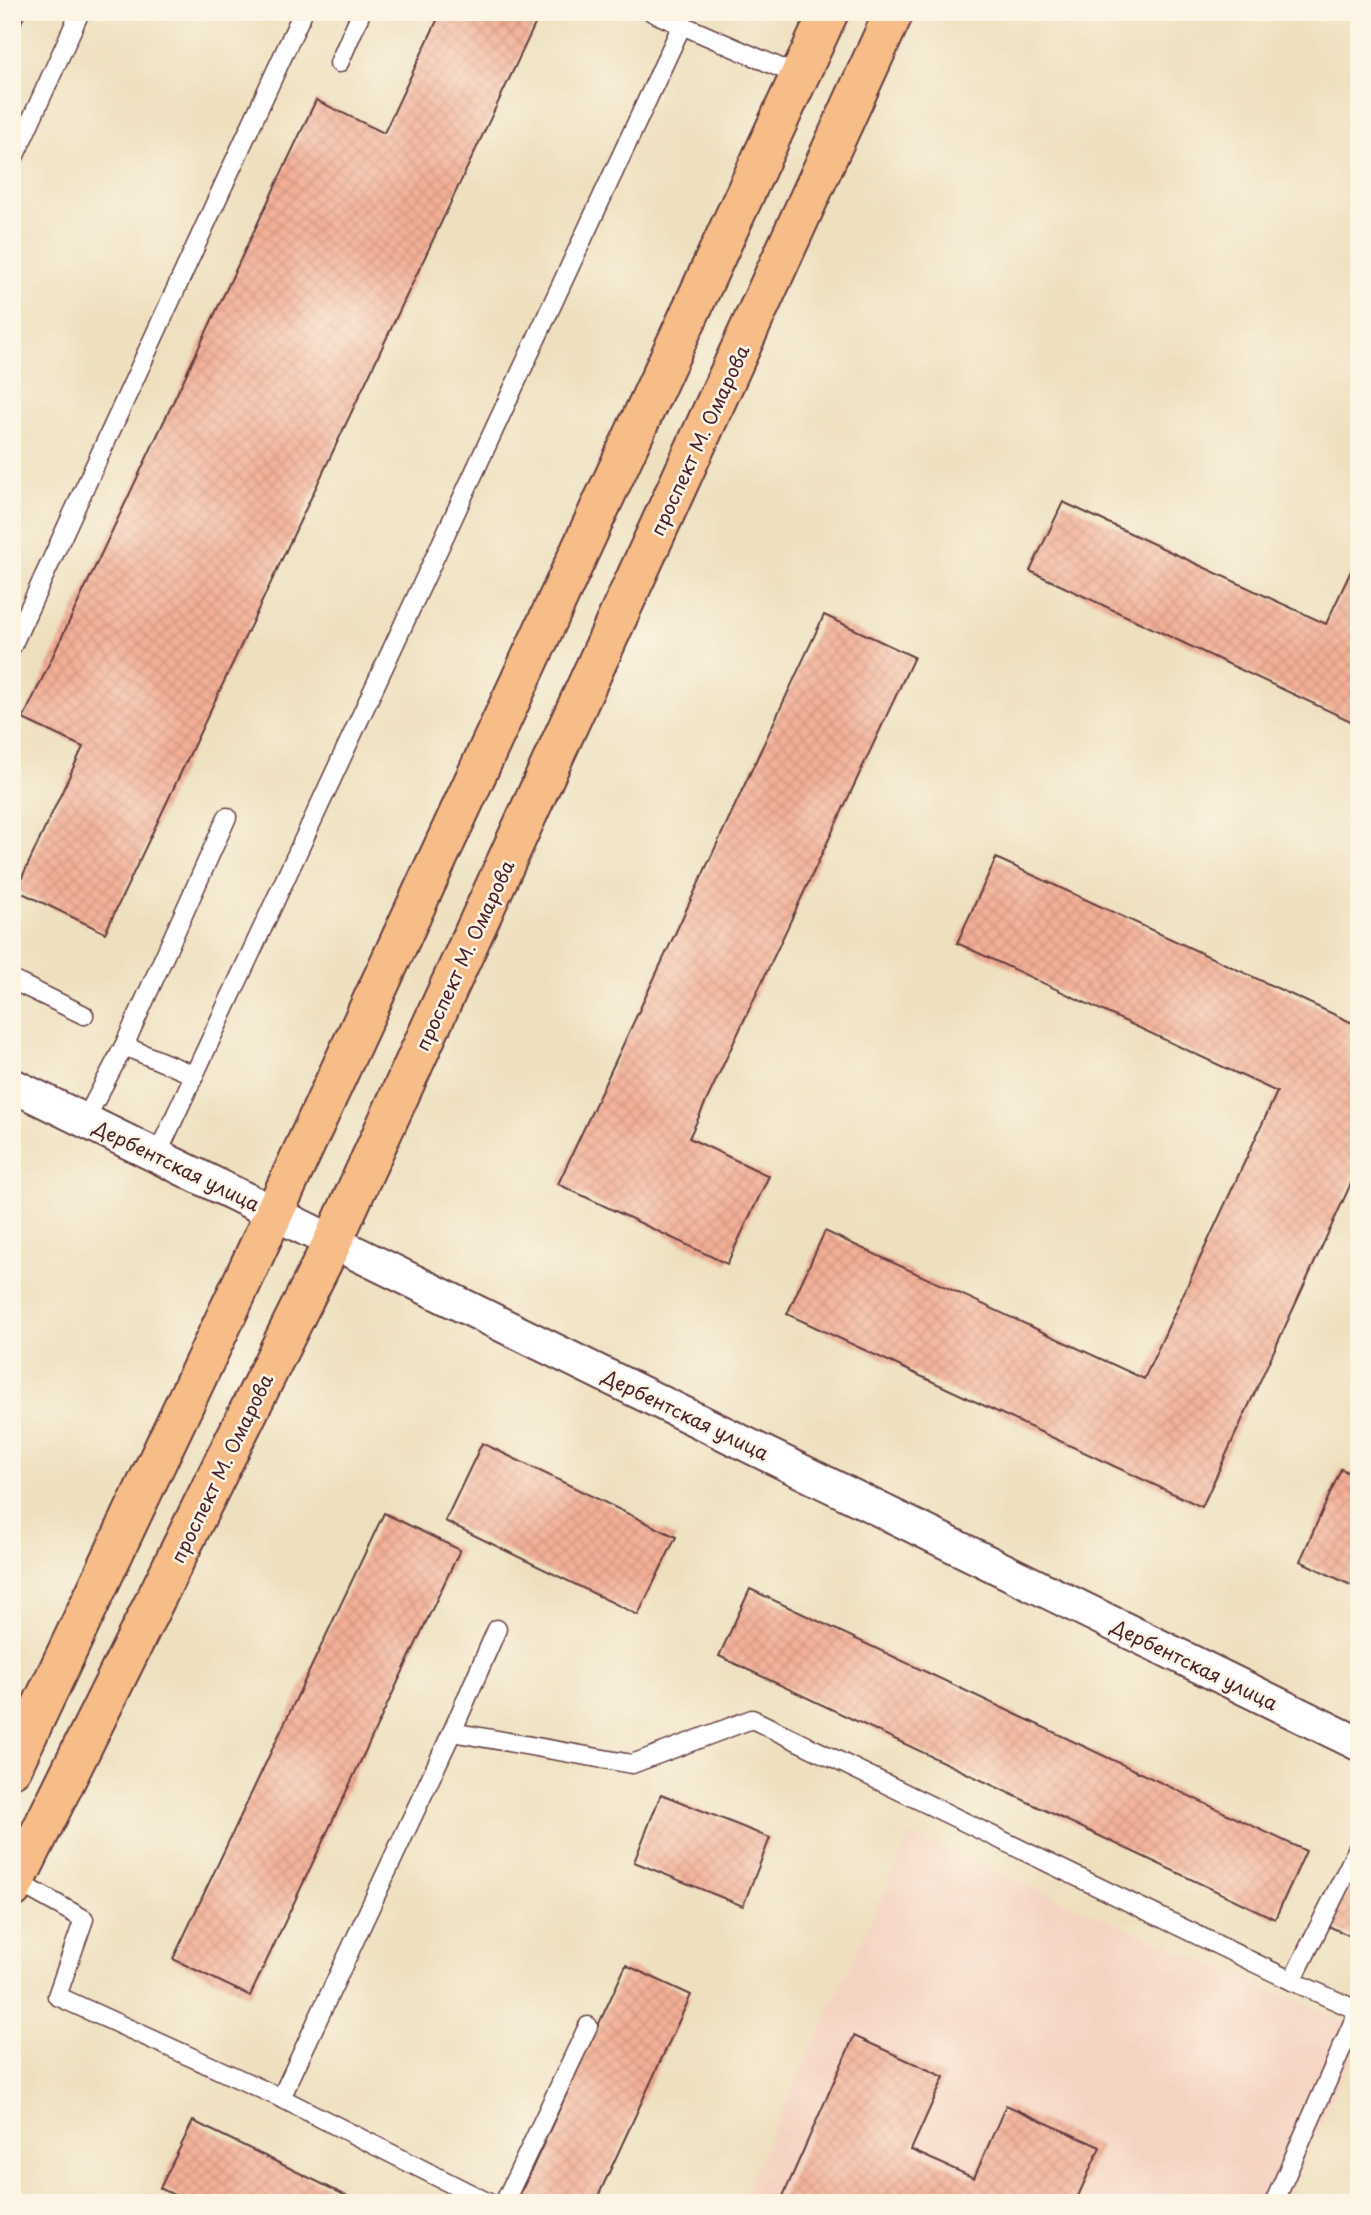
<svg xmlns="http://www.w3.org/2000/svg" width="1371" height="2215" font-family="'Playpen Sans',sans-serif">
<defs>
<pattern id="building-cross-hatch" width="8" height="8" patternUnits="userSpaceOnUse" patternTransform="scale(1.75)"><rect width="8" height="8" fill="#f3af96"/><path d="M0 0l8 8M0 8l8-8" fill="none" stroke="#d29681"/></pattern>
</defs>
<rect width="100%" height="100%" fill="#fcf5e5"/>
<filter id="ink" filterUnits="userSpaceOnUse"><feTurbulence type="fractalNoise" baseFrequency=".0143" numOctaves="2"/><feDisplacementMap in="SourceGraphic" scale="14" xChannelSelector="R" yChannelSelector="G"/><feConvolveMatrix kernelMatrix="1 2 1 2 8 2 1 2 1" color-interpolation-filters="sRGB"/></filter>
<filter id="wash" filterUnits="userSpaceOnUse"><feTurbulence type="fractalNoise" baseFrequency=".00686" numOctaves="4" result="noise"/><feDisplacementMap in="SourceGraphic" scale="28" xChannelSelector="R" yChannelSelector="G"/><feGaussianBlur stdDeviation="1.57" result="paint"/><feColorMatrix in="noise" values="0 0 0 0 0 0 0 0 0 0 0 0 0 0 0 0 0 1.4 0 .05"/><feComposite in="paint" operator="in"/></filter>
<g filter="url(#wash)">
<rect width="100%" height="100%" fill="#eee0bf"/>
<!-- built -->
<polygon fill="#f5d3c2" points="911,1835 1359,2028 1359,2041 1285,2203 739,2203"/>
<g id="blocks">
<!-- building -->
<g fill="url(#building-cross-hatch)">
<polygon points="12,12 26,12 12,42"/>
<polygon points="441,12 525,12 538,18 105,933 16,890 83,747 23,719 316,100 384,133"/>
<polygon points="1063,502 1326,624 1359,554 1359,725 1030,571"/>
<polygon points="824,615 914,657 689,1138 769,1176 727,1264 558,1184"/>
<polygon points="996,858 1359,1026 1359,1166 1202,1507 787,1314 825,1231 1144,1379 1277,1092 957,943"/>
<polygon points="482,1443 676,1537 638,1615 445,1521"/>
<polygon points="1341,1469 1359,1477 1359,1589 1300,1561"/>
<polygon points="384,1513 460,1550 250,1996 173,1959"/>
<polygon points="750,1589 1306,1851 1275,1919 719,1656"/>
<polygon points="661,1794 770,1838 743,1906 634,1862"/>
<polygon points="1359,1853 1359,1940 1326,1925"/>
<polygon points="626,1965 691,1995 595,2203 516,2203"/>
<polygon points="854,2036 944,2077 911,2150 974,2178 1006,2105 1100,2147 1075,2203 780,2203"/>
<polygon points="193,2121 361,2203 190,2203 160,2188"/>
</g>
</g>
</g>
<g filter="url(#ink)">
<use href="#blocks" fill-opacity="0" stroke="#633c41" stroke-width="2"/>
<g fill="none" stroke-linecap="round" stroke-linejoin="round">
<!-- lane casing -->
<g stroke="#633c41" stroke-width="21">
<g id="lane">
<polyline points="652,12 799,76"/>
<polyline points="339,63 360,15"/>
<polyline points="12,162 80,12"/>
<polyline points="12,646 303,12"/>
<polyline points="12,980 84,1015"/>
<polyline points="124,1046 227,817"/>
<polyline points="85,1120 124,1046 194,1075"/>
<polyline points="157,1155 682,25"/>
<polyline points="452,1732 497,1629"/>
<polyline points="16,1881 84,1919 57,1996 281,2098"/>
<polyline points="1292,1981 1359,2011"/>
<polyline points="489,2203 281,2098 452,1732 632,1764 752,1719 1292,1981 1359,1846"/>
<polyline points="504,2203 588,2026"/>
<polyline points="1274,2203 1358,2011"/>
</g>
</g>
<!-- street casing -->
<g stroke="#633c41" stroke-width="37">
<polyline id="street" points="12,1085 1359,1744"/>
</g>
<!-- primary casing -->
<g stroke="#633c41" stroke-width="42">
<g id="primary">
<polyline points="12,1768 237,1293 829,12"/>
<polyline points="12,1889 333,1241 894,12"/>
</g>
</g>
<!-- lane -->
<use href="#lane" stroke="#fff" stroke-width="18"/>
<!-- street -->
<use href="#street" stroke="#fff" stroke-width="33"/>
<!-- primary -->
<use href="#primary" stroke="#f7bd88" stroke-width="38"/>
</g>
</g>
<g text-anchor="middle" dominant-baseline="central" stroke-width="5" stroke-linejoin="round" paint-order="stroke">
<!-- street labels -->
<g font-size="19" fill="#4a1f2b" stroke="#fcf5e5">
<text transform="translate(699 440) rotate(-65)">проспект М. Омарова</text>
<text transform="translate(464 955) rotate(-65)">проспект М. Омарова</text>
<text transform="translate(177 1165) rotate(26)">Дербентская улица</text>
<text transform="translate(686 1414) rotate(26)">Дербентская улица</text>
<text transform="translate(221 1468) rotate(-64)">проспект М. Омарова</text>
<text transform="translate(1195 1664) rotate(26)">Дербентская улица</text>
</g>
</g>
<!-- margin -->
<rect width="1371" height="2215" fill="none" stroke="#fcf5e5" stroke-width="42"/>
</svg>
